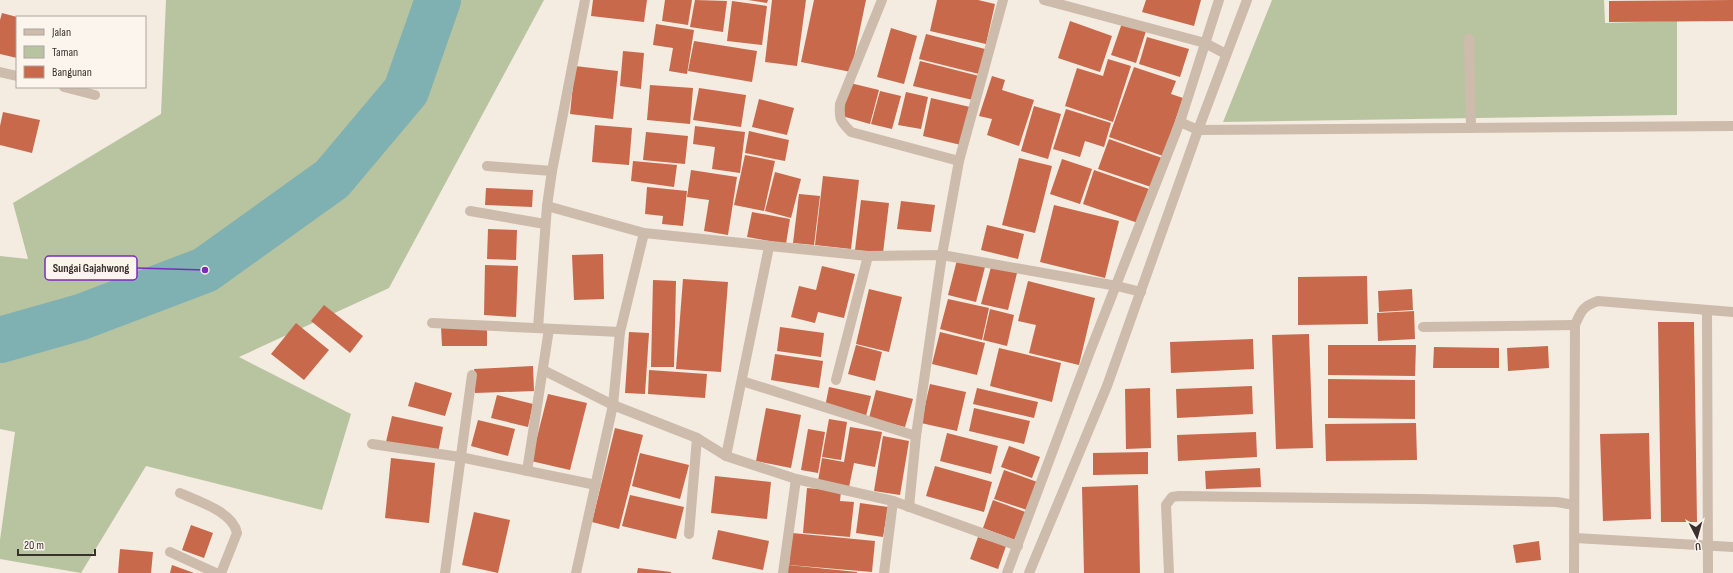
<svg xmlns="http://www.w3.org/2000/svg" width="1733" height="573" font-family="'Sofia Sans Condensed',sans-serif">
<rect width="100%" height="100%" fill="#f4ebe1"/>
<!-- green -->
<g fill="#b8c4a0">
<polygon points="166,0 544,0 389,288 239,357 351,414 322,510 146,466 81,573 0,559 0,540 15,432 0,429 0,256 28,259 13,203 161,114"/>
<polygon points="1272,0 1604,0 1605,23 1677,21 1677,115 1223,122"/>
</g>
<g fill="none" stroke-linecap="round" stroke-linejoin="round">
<!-- river -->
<polyline stroke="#7fb0b2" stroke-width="46" points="0,340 81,317 205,270 332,179 406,91 438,0"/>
</g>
<!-- building -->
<g fill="#c8694b">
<polygon points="593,0 647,0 644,22 591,16"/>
<polygon points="665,0 692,0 688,25 662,21"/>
<polygon points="695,0 727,1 723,32 690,27"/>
<polygon points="748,0 768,0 767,3"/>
<polygon points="772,0 806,0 797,66 765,62"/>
<polygon points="814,0 866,0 851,72 801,62"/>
<polygon points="937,0 978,0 995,4 986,44 930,31"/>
<polygon points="1146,0 1201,0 1194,26 1142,12"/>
<polygon points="1733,0 1733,21 1609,22 1609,1"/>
<polygon points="732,1 767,6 762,45 727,41"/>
<polygon points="2,13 17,17 17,58 0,54 0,20"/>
<polygon points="1070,21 1112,36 1100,72 1058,58"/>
<polygon points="1122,23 1146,31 1136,63 1111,55"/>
<polygon points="656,24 694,30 687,74 669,71 673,48 653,45"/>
<polygon points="891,28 917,36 904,84 877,77"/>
<polygon points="926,34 985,49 979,74 919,59"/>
<polygon points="1147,37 1189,49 1180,77 1139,64"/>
<polygon points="694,41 757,51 752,82 688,71"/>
<polygon points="623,51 644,53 641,89 620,86"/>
<polygon points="1108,59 1131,66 1113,122 1065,106 1077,68 1103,76"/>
<polygon points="920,61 979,76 973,100 913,86"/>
<polygon points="575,66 618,71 613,119 570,114"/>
<polygon points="1134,67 1176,81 1171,94 1183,98 1163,156 1109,137"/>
<polygon points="992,76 1005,80 1002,90 1034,100 1019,146 987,135 992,119 979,116"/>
<polygon points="850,83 879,90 870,124 842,116"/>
<polygon points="650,85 693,88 690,124 647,120"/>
<polygon points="699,88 746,95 741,127 693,120"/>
<polygon points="880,91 901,96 892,129 871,124"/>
<polygon points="906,92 928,97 921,129 898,125"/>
<polygon points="931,98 970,107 961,145 923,136"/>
<polygon points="759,99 794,108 787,135 752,127"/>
<polygon points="1034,106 1061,114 1048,159 1021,151"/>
<polygon points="1066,109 1111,123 1104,147 1085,141 1080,157 1053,149"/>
<polygon points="3,112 40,120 32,153 0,145 0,126"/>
<polygon points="595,125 632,128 629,165 592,162"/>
<polygon points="695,126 745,132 740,173 712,169 715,147 693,144"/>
<polygon points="749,131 789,140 785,161 745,153"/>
<polygon points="646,132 688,136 685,164 643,160"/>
<polygon points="1109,139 1162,158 1151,187 1098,169"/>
<polygon points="745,155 775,161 764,211 734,205"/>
<polygon points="1019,158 1052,166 1035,233 1002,225"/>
<polygon points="1062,159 1092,169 1080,204 1050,194"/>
<polygon points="633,161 677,165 674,187 631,181"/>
<polygon points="691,170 737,177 728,235 704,231 709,200 687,197"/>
<polygon points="1094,170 1149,189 1138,223 1083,204"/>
<polygon points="775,172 801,179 791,218 765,211"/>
<polygon points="823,176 859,180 851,249 815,245"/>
<polygon points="647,187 687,191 683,226 662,224 663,216 645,214"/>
<polygon points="486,188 533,190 532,207 485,205"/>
<polygon points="799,194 820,196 814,245 793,243"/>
<polygon points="861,200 889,203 883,253 855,250"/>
<polygon points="901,201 935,205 931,232 897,229"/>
<polygon points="1054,205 1119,221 1105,278 1040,262"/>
<polygon points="752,212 790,219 786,244 747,237"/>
<polygon points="987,225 1024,234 1018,259 981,250"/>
<polygon points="488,229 517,230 516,260 487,259"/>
<polygon points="603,254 604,299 574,300 572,255"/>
<polygon points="957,260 985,267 976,302 948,295"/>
<polygon points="485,265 518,266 516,317 484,315"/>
<polygon points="822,266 855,274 844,318 818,312 815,323 791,317 799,286 816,290"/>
<polygon points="991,267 1017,273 1008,310 981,304"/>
<polygon points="1367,276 1368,324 1298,325 1298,277"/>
<polygon points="683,279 728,282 721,372 676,369"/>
<polygon points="653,280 676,281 674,367 651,367"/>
<polygon points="1028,281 1095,298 1079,365 1029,353 1036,325 1018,321"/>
<polygon points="869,289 902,297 889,352 856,344"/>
<polygon points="1412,289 1413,310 1379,312 1378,291"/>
<polygon points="948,299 989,308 982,340 940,329"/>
<polygon points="324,305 363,336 350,353 311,321"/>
<polygon points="990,309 1014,315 1007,346 983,340"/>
<polygon points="1414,311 1415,339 1378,341 1377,313"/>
<polygon points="1658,322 1694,322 1697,522 1661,522"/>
<polygon points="296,323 329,350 304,380 271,354"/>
<polygon points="441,327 487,327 487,346 442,346"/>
<polygon points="780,327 824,333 821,357 777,351"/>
<polygon points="629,332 649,333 645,394 625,393"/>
<polygon points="940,332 985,343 977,375 932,364"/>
<polygon points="1309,334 1313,448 1276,449 1272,335"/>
<polygon points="1253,339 1254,369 1171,373 1170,342"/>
<polygon points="856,345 882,352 875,381 848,374"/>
<polygon points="1328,345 1416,345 1415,376 1328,375"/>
<polygon points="1548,346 1549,368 1508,371 1507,348"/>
<polygon points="1434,347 1499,348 1499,368 1433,368"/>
<polygon points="999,348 1061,363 1052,402 990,386"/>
<polygon points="775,354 823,361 819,388 771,380"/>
<polygon points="533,366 534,391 475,393 474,369"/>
<polygon points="649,370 707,374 705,398 648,394"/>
<polygon points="1328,379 1415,380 1415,419 1328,418"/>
<polygon points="415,382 452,393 445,416 408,406"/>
<polygon points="930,384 966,392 957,431 921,423"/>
<polygon points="1252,386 1253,414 1177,418 1176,389"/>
<polygon points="829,387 871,396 866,416 825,407"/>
<polygon points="977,388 1038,402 1034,418 973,404"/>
<polygon points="1150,388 1151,448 1126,449 1125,389"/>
<polygon points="876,390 913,399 905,427 869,418"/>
<polygon points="548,394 587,403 570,470 531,461"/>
<polygon points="497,395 533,404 528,427 491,418"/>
<polygon points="766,408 801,415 791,468 756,461"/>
<polygon points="974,408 1030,421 1024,444 969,431"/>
<polygon points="392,416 443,427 438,453 386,442"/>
<polygon points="829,419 847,422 841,460 822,457"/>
<polygon points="478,420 515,429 508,456 471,446"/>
<polygon points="1416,423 1417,460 1326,461 1325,424"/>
<polygon points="850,427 882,432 875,467 854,463 849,487 818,481 822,458 844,462"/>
<polygon points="615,428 643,435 619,529 592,522"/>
<polygon points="808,429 825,432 818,473 801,470"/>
<polygon points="1256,432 1257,457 1178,461 1177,435"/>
<polygon points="947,433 998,446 991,474 940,461"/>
<polygon points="1649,433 1651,519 1603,521 1600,434"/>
<polygon points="883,436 909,441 900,495 874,491"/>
<polygon points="1009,446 1040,457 1032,478 1001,467"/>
<polygon points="1148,452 1148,474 1093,475 1093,453"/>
<polygon points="640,453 689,465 680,499 632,486"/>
<polygon points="391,458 435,463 429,523 385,518"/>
<polygon points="935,466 992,482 984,512 926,496"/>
<polygon points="1260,468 1261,487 1206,489 1205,471"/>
<polygon points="1004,470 1040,483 1030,511 994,499"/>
<polygon points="715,476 771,482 767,519 711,513"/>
<polygon points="1138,485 1140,573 1084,573 1082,487"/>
<polygon points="807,488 841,491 840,501 854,502 850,537 803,533"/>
<polygon points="630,495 684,507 676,539 622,526"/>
<polygon points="993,500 1028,513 1018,541 983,528"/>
<polygon points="860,503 888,507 883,537 856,533"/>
<polygon points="474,512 510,520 498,573 462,565"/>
<polygon points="191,525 213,533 204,558 182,550"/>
<polygon points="718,530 769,541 763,570 712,559"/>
<polygon points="792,533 875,541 872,572 789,565"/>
<polygon points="978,537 1006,546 998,569 970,559"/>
<polygon points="1539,541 1541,560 1516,563 1513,545"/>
<polygon points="120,549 153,552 151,573 118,573"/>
<polygon points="172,565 194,573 170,573"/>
<polygon points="788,565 857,572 857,573 788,573"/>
<polygon points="638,568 671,572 671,573 637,573"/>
</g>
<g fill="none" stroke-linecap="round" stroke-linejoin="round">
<!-- lane -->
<polyline stroke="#cdbbac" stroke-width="10" points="1469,39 1471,128"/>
<!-- street -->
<g stroke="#cdbbac" stroke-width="10">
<path d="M882,0L840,104C839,119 840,121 851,132L959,161"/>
<polyline points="1044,0 1205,43 1226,54"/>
<polyline points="0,72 17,76"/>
<polyline points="64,87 95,95"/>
<polyline points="1180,122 1198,130 1733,126"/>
<polyline points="487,166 552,171"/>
<polyline points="547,206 644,233 868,256 942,255 1117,286 1141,292"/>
<polyline points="470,211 545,224"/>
<polyline points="1707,310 1708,573"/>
<polyline points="432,323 620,332"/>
<polyline points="1423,327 1575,325"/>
<polyline points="538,328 547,206 552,171 585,0"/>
<polyline points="543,370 613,405 697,438 726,456 735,459 796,479 893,501 1018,546"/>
<polyline points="836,380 868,256"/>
<polyline points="742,381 916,436"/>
<polyline points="372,444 460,457 596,485"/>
<polyline points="726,456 769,247"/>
<polyline points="527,471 549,329"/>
<path d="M180,493C198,501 233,512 237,533L221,573"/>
<polyline points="909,507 916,436 942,255 959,161 1003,0"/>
<polyline points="689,534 697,438"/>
<polyline points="1575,538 1733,547"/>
<polyline points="170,552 216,573"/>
<polyline points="445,573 472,375"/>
<polyline points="576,573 613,405 620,332 644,233"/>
<polyline points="783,573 796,479"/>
<polyline points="884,573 893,501"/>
<polyline points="1007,573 1089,354 1180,122 1219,0"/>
<polyline points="1029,573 1107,386 1198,130 1247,0"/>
<polyline points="1169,573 1166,505 1172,497 1179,496 1419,499 1557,502 1574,505"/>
<path d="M1574,573L1575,325C1581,311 1583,306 1598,301L1733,312"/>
</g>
</g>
<!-- callouts -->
<path fill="none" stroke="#7b2cbf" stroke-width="1.5" d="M205 270L137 268"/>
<circle fill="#7b2cbf" stroke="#fbf5ee" stroke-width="1.5" cx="205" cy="270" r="4"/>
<rect fill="#fbf5ee" stroke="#7b2cbf" stroke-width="1.5" x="45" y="256" width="92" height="24" rx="4"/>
<g font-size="12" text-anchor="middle" font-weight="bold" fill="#3b302b">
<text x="91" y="272">Sungai Gajahwong</text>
</g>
<!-- legend -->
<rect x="16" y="16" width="130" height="72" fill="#fbf5ee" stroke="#aea6a0"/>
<rect x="24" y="29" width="20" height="6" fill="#cdbbac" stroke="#aea6a0"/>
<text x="52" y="36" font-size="12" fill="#3b302b">Jalan</text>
<rect x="24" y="46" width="20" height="12" fill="#b8c4a0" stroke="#aea6a0"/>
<text x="52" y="56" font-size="12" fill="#3b302b">Taman</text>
<rect x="24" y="66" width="20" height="12" fill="#c8694b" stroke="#aea6a0"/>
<text x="52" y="76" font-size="12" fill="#3b302b">Bangunan</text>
<!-- north arrow -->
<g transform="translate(1697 537) rotate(174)" stroke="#fbf5ee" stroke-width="3" paint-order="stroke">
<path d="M0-3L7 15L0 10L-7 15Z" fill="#3b302b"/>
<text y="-6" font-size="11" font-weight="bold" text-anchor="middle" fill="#3b302b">U</text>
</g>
<!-- scale -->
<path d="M18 549v6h77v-6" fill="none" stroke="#3b302b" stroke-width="2"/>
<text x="24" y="549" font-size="12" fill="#3b302b" stroke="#fbf5ee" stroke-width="3" paint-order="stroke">20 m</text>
</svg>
